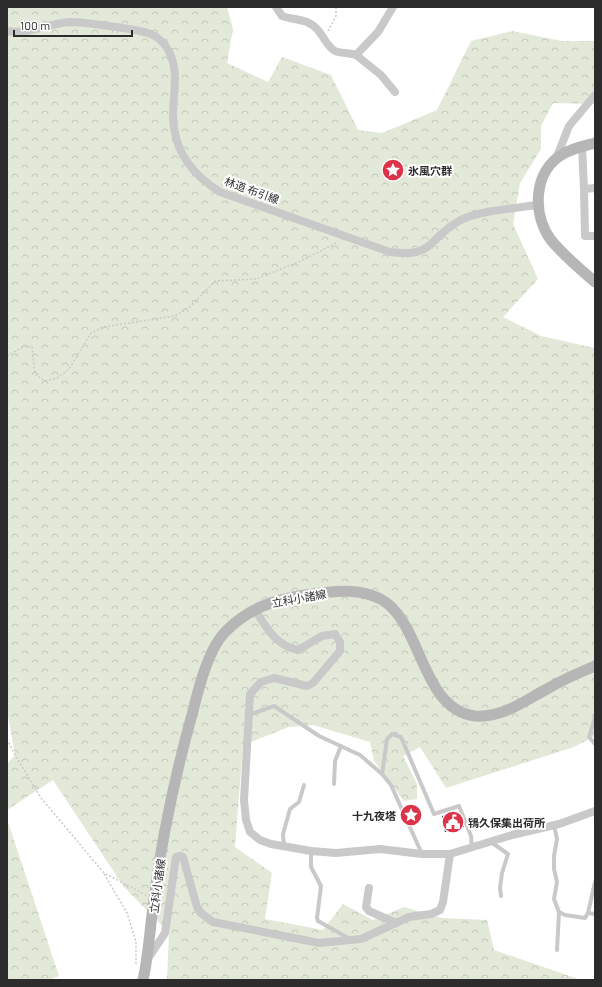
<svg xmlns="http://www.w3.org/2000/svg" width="602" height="987" font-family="Barlow,'Noto Sans JP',sans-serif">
<defs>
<pattern id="forest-crowns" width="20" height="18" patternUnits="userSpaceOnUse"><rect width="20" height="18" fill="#e3e9d9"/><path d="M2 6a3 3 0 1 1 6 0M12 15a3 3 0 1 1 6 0" fill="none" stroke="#c3c8ba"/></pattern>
</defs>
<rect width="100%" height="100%" fill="#fff"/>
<!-- forest -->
<g fill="url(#forest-crowns)">
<polygon points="7,7 227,7 233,29 227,63 268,82 282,57 331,75 358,130 382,133 437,110 471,41 512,31 562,41 595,41 595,104 553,103 541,126 541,149 520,183 513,224 538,279 503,317 541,336 595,348 595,736 574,747 446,788 420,747 403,756 417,784 417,799 404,801 374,761 370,742 313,725 289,727 243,745 235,847 272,873 265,919 323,930 343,904 373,920 404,907 442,918 487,920 494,950 578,979 591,980 167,980 169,933 124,887 53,780 7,810 7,764 15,755 7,710"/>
<polygon points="7,819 59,976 49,980 7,980"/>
</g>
<!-- building -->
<polygon fill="#131313" points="458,812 464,827 445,832 442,816"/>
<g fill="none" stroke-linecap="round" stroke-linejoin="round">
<!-- path -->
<g stroke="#c9c9c9" stroke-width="1.5" stroke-dasharray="2 2" stroke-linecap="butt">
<polyline points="328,31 336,16 336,7"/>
<polyline points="7,356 23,347 32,346 35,374 45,381 57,378 69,369 91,333 103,327 175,316 190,307 215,281 256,279 303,260 338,242"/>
<polyline points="7,739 15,755 41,798 104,873 146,895"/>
<polyline points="104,874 127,913 136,942 136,964"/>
</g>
<!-- lane -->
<g stroke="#c9c9c9" stroke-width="4">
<polyline points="249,715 274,706 319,736 360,755 382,774 391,785 422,854"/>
<polyline points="595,717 589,737 595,744"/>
<polyline points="382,774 387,739 392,734 401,737 434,814 459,806 471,836 472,848"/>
<polyline points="334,784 335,761 341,746"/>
<polyline points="554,825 557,839 554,856 554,869 557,882 554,899 559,912 557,950"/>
<polyline points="491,842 508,854 502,873 500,888 501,896"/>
<polyline points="284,846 283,834 290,809 299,802 304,785"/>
<polyline points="311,851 311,867 321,886 317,918 318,921 350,939"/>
<polyline points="559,912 565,915 585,918 588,913 595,882"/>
<polyline points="588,913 595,914"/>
</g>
<!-- street -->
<g stroke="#c9c9c9" stroke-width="8">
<path d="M276,7L282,16C290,19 299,19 307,22C323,29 324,45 335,51C339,53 350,53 356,55L378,32L393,7"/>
<path d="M7,31C28,35 49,23 70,22C83,22 135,29 148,33C154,35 161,40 165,45C184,71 169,101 174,128C178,157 196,177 220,192L390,252C435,258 427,239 459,221C475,211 517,208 537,205"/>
<polyline points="356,55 381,75 395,92"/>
<polyline points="582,146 584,189"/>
<polyline points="556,159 569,126 595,95"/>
<polyline points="595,188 584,189 585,236 595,236"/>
<path d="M255,610C267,628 275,645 298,650L322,636L335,634L340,642V651L313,683L307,686L274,678L261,682L250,694L244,800L246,820L250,832L260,840L271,844L311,851L336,853L380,849L422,854H450L512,835L559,824L595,811"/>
<polyline points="369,888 366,907 369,911 396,923"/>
<polyline points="149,957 165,933 176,857 180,856 183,857 197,907 201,913 213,922 319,943 361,939 409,917 431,914 440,910 443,902 450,854"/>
</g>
<!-- secondary -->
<g stroke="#b6b6b6" stroke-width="11">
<path d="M595,143C584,146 573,148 563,154C533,171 532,214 551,240C563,255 580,269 595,282"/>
<path d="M143,980C149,953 150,926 154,899C162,836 176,772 193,711C199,687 208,650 225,632C249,608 273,600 305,595C332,591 365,586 388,604C423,633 424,710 475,716C503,718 524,701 547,689C562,680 578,673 595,666"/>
</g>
</g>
<!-- icons -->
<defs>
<g id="sight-disc" transform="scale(1.15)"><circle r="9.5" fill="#dd3348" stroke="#fff"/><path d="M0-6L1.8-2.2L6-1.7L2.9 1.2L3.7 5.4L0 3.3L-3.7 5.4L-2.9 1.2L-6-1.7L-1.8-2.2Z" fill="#fff"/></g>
<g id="civic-disc" transform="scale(1.15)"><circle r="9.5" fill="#dd3348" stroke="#fff"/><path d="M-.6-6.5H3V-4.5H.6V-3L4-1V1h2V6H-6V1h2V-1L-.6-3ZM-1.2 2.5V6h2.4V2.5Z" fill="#fff"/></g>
</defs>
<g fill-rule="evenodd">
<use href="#sight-disc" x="393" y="170"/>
<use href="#sight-disc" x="411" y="815"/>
<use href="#civic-disc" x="453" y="822"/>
</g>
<g text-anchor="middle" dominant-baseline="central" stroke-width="4" stroke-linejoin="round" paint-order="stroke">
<!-- poi labels -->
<g font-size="11" font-weight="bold" fill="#2c2c2c" stroke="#fff" text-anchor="start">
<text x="408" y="170">氷風穴群</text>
<text x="396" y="815" text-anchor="end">十九夜塔</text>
<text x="468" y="822">鴇久保集出荷所</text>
</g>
<!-- street labels -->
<g font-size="11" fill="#2c2c2c" stroke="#fff">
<text transform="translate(252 190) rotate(20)">林道 布引線</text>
<text transform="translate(299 598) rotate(-10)">立科小諸線</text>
<text transform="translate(157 886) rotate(-82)">立科小諸線</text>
</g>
</g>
<!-- border -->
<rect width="602" height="987" fill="none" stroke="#2c2c2c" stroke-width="16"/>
<!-- scale -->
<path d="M14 30v6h118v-6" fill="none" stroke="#2c2c2c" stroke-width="2"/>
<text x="20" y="30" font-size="12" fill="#2c2c2c" stroke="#ffffff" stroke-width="3" paint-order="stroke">100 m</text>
</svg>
